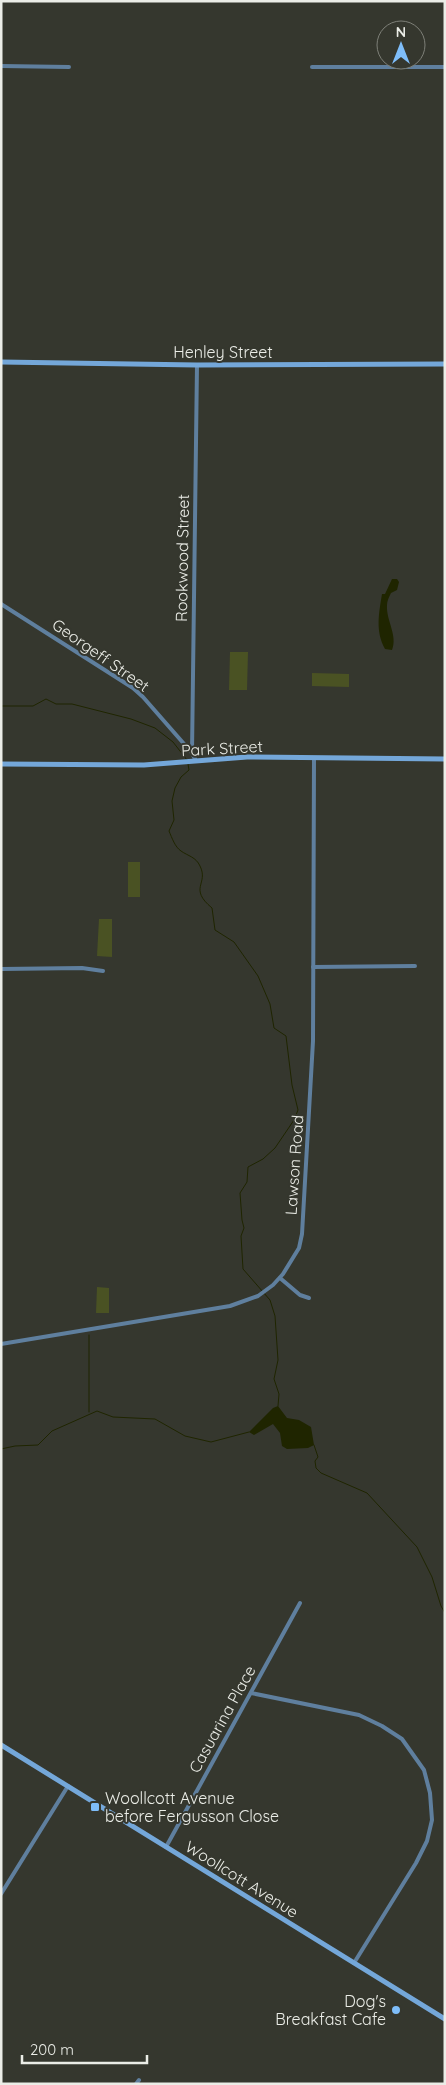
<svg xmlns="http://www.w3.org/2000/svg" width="446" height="2085" font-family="Quicksand,sans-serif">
<rect width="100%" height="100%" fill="#35372e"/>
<!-- green -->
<g fill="#4a5223">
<polygon points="230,652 248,652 247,690 229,690"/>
<polygon points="312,673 349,674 349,687 312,686"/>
<rect x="128" y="862" width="12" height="35"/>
<polygon points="99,919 112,919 112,957 97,956"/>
<polygon points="97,1287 109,1288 109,1313 96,1313"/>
</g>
<!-- water -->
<g fill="#1f2500">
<path d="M392,579H397L399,582L397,590L391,593C389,597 387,601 387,605C386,621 398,635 392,650L385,649C375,631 379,613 382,594H385Z"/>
<polygon points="278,1406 287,1418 299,1420 311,1427 314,1445 308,1448 287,1449 282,1446 280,1433 273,1424 254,1435 249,1432 273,1408"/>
</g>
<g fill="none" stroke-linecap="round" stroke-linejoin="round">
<!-- stream -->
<g stroke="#1f2500" stroke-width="1">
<polyline points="1,706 33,706 46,699 56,704 72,704 131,719 155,728 173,742 187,760"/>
<path d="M188,764L189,770L181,777L175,788L172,801L174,820L169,831C172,838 175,847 181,851C188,856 196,857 200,866C209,884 188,888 212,908L215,930L234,942L258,976L270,1004L274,1028L286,1036L292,1085L298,1110L294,1120L275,1148L263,1159L248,1167L247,1182L240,1193L242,1220L244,1228L241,1236L243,1269L270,1300L275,1316L278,1360L274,1379L279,1394L278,1406"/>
<polyline points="89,1335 89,1412"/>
<polyline points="314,1445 318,1457 315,1461 316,1468 321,1473 367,1493 417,1547 432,1577 441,1606 445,1613"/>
<polyline points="1,1449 15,1446 38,1445 52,1431 97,1411 113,1417 155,1419 185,1436 211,1442 249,1432"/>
</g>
<!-- street -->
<g stroke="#5f7f9e" stroke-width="4">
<polyline points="1,66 69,67"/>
<polyline points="312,67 445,67"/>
<polyline points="1,604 133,688 143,697 192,753 196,761"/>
<polyline points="192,753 197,365"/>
<polyline points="313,967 415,966"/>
<polyline points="1,969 82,968 103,971"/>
<polyline points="280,1278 300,1295 309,1298"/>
<polyline points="1,1344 230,1306 258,1296 273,1285 283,1274 299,1248 302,1234 313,1041 314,758"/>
<polyline points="251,1693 359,1715 382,1726 402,1739 424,1770 430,1793 432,1820 427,1841 416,1863 354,1963"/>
<polyline points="166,1847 300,1603"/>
<polyline points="1,1894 68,1786"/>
<polyline points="136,2084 139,2080"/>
</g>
<!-- secondary -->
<g stroke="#74a7d9" stroke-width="5">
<polyline points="1,362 197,365 445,364"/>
<polyline points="1,764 144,765 247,757 445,759"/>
<polyline points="1,1745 445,2019"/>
</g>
</g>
<!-- markers -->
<g fill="#7ebdf9" stroke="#35372e" stroke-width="2">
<rect x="90" y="1802" width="10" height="10" rx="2.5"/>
<circle cx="396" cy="2010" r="5"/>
</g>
<g text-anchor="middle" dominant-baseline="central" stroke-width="4" stroke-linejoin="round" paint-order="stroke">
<!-- street labels -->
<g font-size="16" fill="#ebede7" stroke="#35372e">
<text x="223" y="352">Henley Street</text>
<text transform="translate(182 558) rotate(-89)">Rookwood Street</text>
<text transform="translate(101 655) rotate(35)">Georgeff Street</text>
<text transform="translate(222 748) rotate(-3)">Park Street</text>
<text transform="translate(294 1165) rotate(-86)">Lawson Road</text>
<text transform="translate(222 1719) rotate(-61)">Casuarina Place</text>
<text transform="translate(242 1879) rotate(32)">Woollcott Avenue</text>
</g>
<!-- poi labels -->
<g font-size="16" fill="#ebede7" stroke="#35372e" text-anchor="start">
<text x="105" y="1798">Woollcott Avenue<tspan x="105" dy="18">before Fergusson Close</tspan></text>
<text x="386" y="2001" text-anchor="end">Dog's<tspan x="386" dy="18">Breakfast Cafe</tspan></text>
</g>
</g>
<!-- border -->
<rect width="446" height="2085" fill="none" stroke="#ebede7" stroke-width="5"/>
<!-- north arrow -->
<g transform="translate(401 45)"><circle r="24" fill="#35372e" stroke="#7e8078"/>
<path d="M0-4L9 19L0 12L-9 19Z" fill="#7ebdf9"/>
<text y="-8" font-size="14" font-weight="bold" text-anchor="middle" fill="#ebede7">N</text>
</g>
<!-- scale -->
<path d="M22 2055v8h125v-8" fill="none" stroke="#ebede7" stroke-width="2.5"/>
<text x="30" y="2055" font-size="15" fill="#ebede7" stroke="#35372e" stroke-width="4" paint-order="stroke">200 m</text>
</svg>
